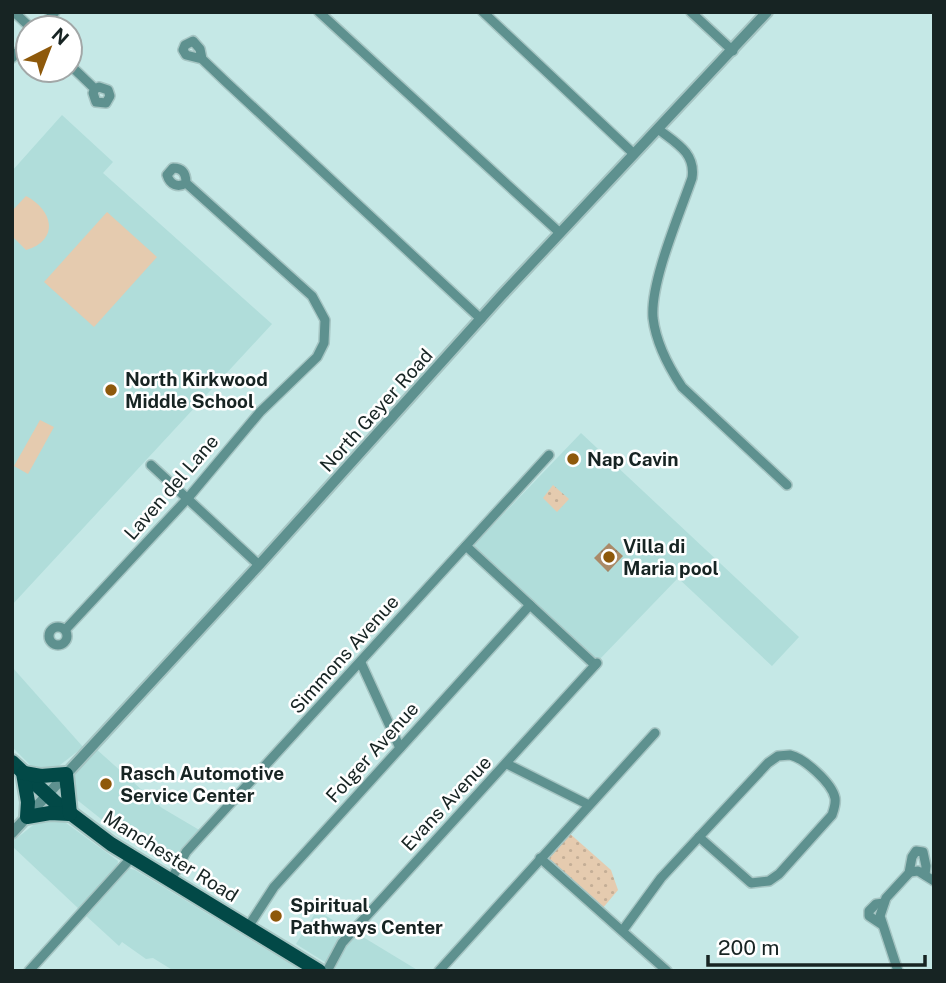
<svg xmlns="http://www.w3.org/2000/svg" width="946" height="983" font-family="'Public Sans',sans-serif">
<defs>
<pattern id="grass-dots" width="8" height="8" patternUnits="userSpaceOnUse" patternTransform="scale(1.75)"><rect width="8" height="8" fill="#e5cbaf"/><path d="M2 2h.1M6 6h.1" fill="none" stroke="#c4ae96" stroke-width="1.8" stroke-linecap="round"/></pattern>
<pattern id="water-waves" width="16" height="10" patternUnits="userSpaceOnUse" patternTransform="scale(1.75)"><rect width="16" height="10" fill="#aa8a68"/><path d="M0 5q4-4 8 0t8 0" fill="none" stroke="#897155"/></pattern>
</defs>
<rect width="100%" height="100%" fill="#c5e8e6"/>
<!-- built -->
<g fill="#b0ddda">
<polygon points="62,115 113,162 103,173 272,324 12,605 12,171"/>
<polygon points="581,433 799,637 772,666 678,578 598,661 472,547"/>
<polygon points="12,667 83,747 55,769 34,769 12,747"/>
<polygon points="95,748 162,808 201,831 176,864 170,864 120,834 76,799 73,794 72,781 76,772"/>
<polygon points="42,818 62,820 118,861 117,869 79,909 12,846 12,842"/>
<polygon points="127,868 135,870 302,971 174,971 153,958 146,959 122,942 119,946 84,914"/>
<polygon points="317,910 356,935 358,934 419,971 339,971 296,944"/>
</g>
<!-- grass -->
<g fill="url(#grass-dots)">
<polygon points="553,485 569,499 557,512 543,498"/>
<polygon points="568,832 611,870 618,890 602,909 544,857"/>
</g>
<!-- pitch -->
<g fill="#e5cbaf">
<path d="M26,196C53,210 60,240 26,250L12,236V211Z"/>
<polygon points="107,212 157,257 94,327 44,282"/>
<polygon points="40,420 54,427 28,474 14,466"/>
</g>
<!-- water -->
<polygon fill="url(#water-waves)" points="609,543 623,556 608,572 594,558"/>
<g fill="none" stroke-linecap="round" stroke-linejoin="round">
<!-- minor casing -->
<g stroke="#a6c5c3" stroke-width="12">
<g id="minor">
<polyline points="14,12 31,28"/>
<polyline points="319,12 560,233"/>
<polyline points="483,12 634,154"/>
<polyline points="691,12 733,51"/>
<polyline points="40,28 55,12"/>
<polyline points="12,58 28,41"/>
<polyline points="202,59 186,55 183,50 185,45 193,41 200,49 202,59 225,81 481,319"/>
<polyline points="70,65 95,89 93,93 96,102 106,103 110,96 108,90 99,87 95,89"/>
<path d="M658,129C676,143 696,153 692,178C680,213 650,282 653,318C656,343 668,366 682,387L787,485"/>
<polyline points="151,465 259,565"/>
<polyline points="466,546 595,665"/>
<circle cx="58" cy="636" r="9"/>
<path d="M66,629L188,498L260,412L317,357L324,343L325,320L312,296L186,183C186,174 183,168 173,168L167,175C170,185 178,188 186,183"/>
<polyline points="361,663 400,748"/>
<path d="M790,755C804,758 832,783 835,798C836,804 834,809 832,815L779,874L769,881L751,883L699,837L768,763L778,756Z"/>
<polyline points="507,764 589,805"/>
<polyline points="540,858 667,971"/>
<polyline points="910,872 918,871 934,881"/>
<polyline points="171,880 186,852 549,455"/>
<polyline points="881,924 869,916 869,911 876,904 884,903"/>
<polyline points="248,927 274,887 530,605"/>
<polyline points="623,930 661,878 699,837"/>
<polyline points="29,971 132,857"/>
<polyline points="327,971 342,943 597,663"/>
<polyline points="439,971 655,733"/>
<polyline points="898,971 880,916 886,898 909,873 912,857 916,851 923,852 926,866 925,875"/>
</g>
</g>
<!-- tertiary casing -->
<g stroke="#a6c5c3" stroke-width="14">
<polyline id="tertiary" points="12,833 259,565 501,296 767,12"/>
</g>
<!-- primary casing -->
<g stroke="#a6c5c3" stroke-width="18">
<g id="primary">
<polyline points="12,762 54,801 111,844 319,971"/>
<polyline points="23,773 28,802 27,817 50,813 70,814"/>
<polyline points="24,773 41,776 66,774 70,814"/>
</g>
</g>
<!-- minor -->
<use href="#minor" stroke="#5e918f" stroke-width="9"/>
<!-- tertiary -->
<use href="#tertiary" stroke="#5e918f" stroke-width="10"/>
<!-- primary -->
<use href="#primary" stroke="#024947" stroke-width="14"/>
</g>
<!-- markers -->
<g fill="#8e590b" stroke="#fff" stroke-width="2.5">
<circle cx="111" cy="390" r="7"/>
<circle cx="573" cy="459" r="7"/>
<circle cx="609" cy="557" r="7"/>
<circle cx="106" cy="784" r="7"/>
<circle cx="276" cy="916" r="7"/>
</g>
<g text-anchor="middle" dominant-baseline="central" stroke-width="5" stroke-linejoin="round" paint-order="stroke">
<!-- poi labels -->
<g font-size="19" font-weight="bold" fill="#172423" stroke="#fff" text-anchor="start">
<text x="125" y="379">North Kirkwood<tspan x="125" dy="22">Middle School</tspan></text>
<text x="587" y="459">Nap Cavin</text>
<text x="623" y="546">Villa di<tspan x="623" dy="22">Maria pool</tspan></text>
<text x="120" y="773">Rasch Automotive<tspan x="120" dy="22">Service Center</tspan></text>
<text x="290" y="905">Spiritual<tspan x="290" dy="22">Pathways Center</tspan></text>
</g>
<!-- street labels -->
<g font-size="19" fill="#172423" stroke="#fff">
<text transform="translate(376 410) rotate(-48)">North Geyer Road</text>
<text transform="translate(171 487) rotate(-49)">Laven del Lane</text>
<text transform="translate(344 654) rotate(-48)">Simmons Avenue</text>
<text transform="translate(372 752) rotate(-48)">Folger Avenue</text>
<text transform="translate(446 803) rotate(-47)">Evans Avenue</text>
<text transform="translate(171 856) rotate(32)">Manchester Road</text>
</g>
</g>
<!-- border -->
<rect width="946" height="983" fill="none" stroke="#172423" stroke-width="28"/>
<!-- north arrow -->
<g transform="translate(49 49) rotate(42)"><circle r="33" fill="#ffffff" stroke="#a2a7a7" stroke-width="2"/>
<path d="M0-5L12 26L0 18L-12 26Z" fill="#8e590b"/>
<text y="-10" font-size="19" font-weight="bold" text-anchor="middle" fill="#172423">N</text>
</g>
<!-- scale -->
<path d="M708 955v10h217v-10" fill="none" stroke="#172423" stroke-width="3.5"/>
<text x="718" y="955" font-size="21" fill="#172423" stroke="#ffffff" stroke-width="5" paint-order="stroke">200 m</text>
</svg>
